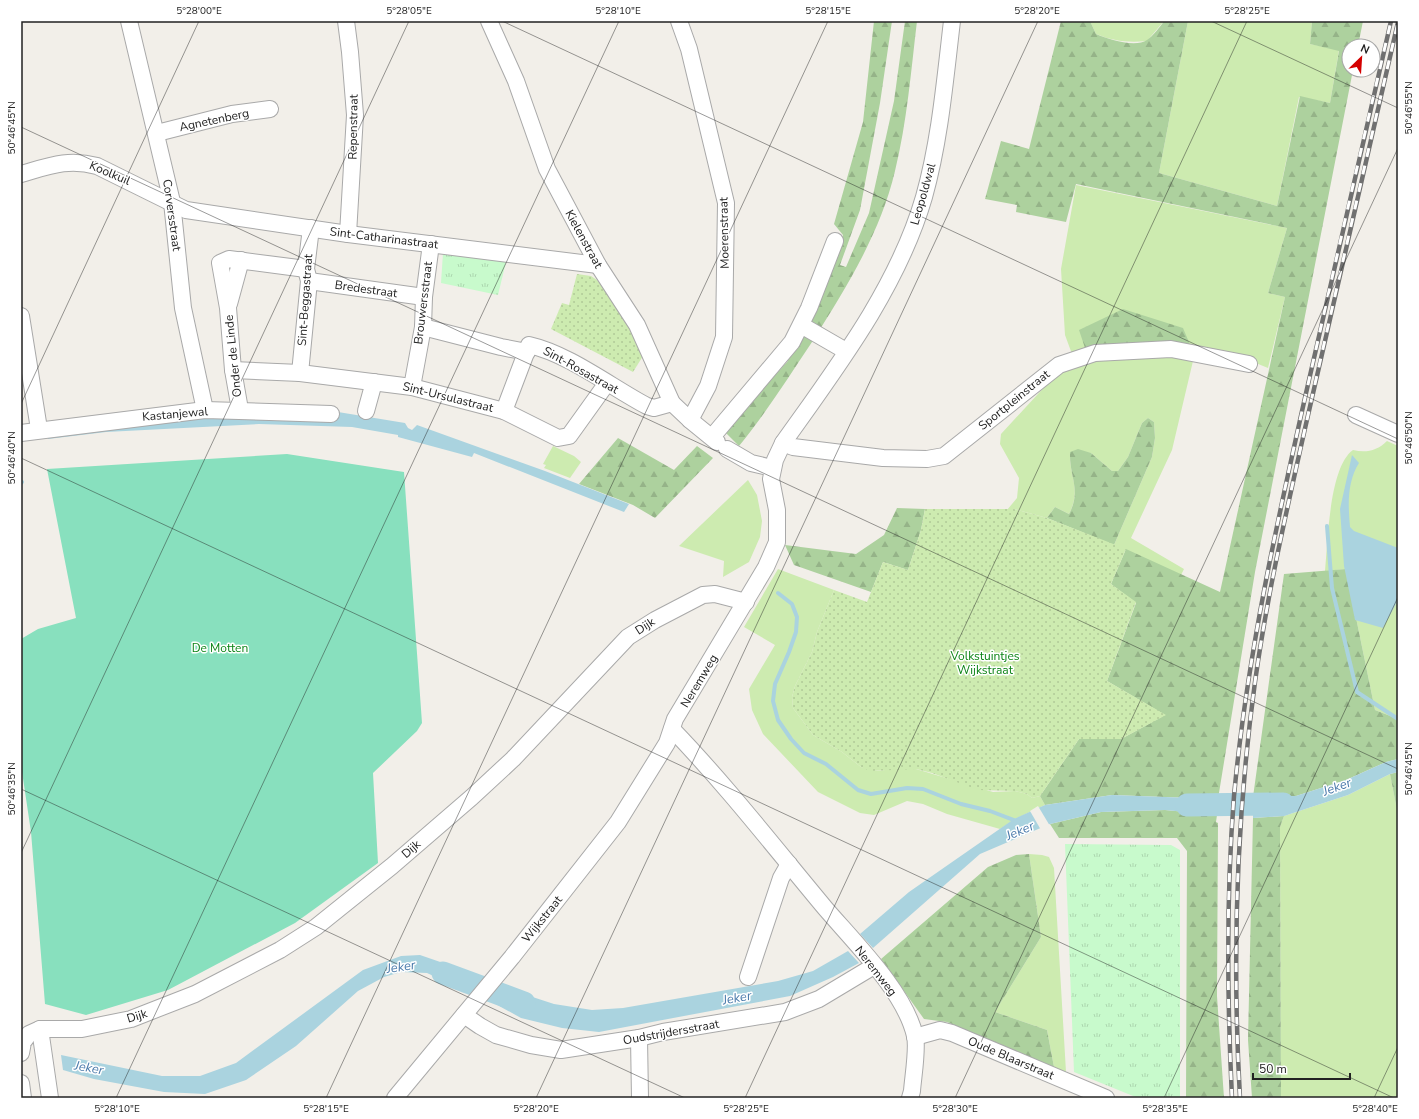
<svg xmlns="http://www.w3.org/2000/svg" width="1419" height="1119" font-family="'Nunito Sans',sans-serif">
<defs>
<pattern id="forest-firs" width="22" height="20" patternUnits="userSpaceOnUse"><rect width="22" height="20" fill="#add19e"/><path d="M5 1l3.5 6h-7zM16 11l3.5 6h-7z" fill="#95b388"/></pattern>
<pattern id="park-tufts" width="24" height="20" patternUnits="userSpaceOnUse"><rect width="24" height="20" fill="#c8facc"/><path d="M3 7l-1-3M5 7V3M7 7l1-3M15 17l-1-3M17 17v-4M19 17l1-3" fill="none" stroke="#acd6af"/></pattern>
<pattern id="garden-dots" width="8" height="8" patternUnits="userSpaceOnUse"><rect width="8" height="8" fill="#cdebb0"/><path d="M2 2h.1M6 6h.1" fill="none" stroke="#b0c997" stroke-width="1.8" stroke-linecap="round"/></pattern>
</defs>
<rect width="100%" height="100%" fill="#f2efe9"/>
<!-- grass -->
<g fill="#cdebb0">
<path d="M1090,21H1164L1147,41C1128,43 1113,41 1096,34Z"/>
<polygon points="1188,21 1312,21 1310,44 1339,50 1330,103 1299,97 1277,206 1159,173"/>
<polygon points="1076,185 1287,228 1268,293 1285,297 1268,368 1246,359 1086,351 1072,354 1065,335 1061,269"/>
<path d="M1166,356L1193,361L1172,450L1131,538L1184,569L1181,575L1114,545L1152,457L1155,438L1154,422L1148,418L1142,423L1128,457L1118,471H1112L1091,453L1070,452C1069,477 1082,489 1069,514L1055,507L1047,518L1014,509L1007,510L1017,498L1019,478L1000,444L1001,434L1050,381L1062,371L1106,359Z"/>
<path d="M1387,441L1398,446V719L1375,710L1346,569L1325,571C1328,541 1329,467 1353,450C1366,453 1377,451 1387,441Z"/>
<polygon points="553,446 574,456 581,462 570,478 544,468 546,465 543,464"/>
<polygon points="748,480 757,495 762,521 760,537 749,562 723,577 724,561 679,546"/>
<polygon points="778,569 834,590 817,632 812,652 795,686 792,697 793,708 813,735 842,752 861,767 877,771 901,768 916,769 993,792 1015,791 1027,794 1032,798 1040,796 1045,805 1015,819 1000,829 947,814 923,804 907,801 874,815 860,813 818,792 763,734 752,710 749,689 775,645 744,627"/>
<polygon points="1390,774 1398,815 1398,1098 1281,1098 1280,827 1284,816 1348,795"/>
<polygon points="1029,854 1042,855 1049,857 1054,868 1066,1072 1054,1067 1047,1030 995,1012 1041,937"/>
</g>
<!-- forest -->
<g fill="url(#forest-firs)">
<path d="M874,21H892L880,103L860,210L840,265L846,267L869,213L894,101L905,21H917C911,71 907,122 895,171C880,234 846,288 812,342C788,378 766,413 739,446L724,431L787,362L811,322L843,235L834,224L863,122Z"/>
<path d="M1061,21H1090L1096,34C1108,39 1135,48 1147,40C1153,36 1160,27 1164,21H1188L1159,173L1277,206L1300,96L1330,103L1339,51L1310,44L1312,21H1363L1358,46H1349V70H1353L1255,572L1218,799L1112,795L1045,805L1040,796L1079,739H1121L1165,715L1107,681L1136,603L1111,584L1126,549L1220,592L1285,297L1268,293L1287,228L1076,184L1066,222L1016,212L1017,205L985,199L1001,141L1029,149Z"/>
<polygon points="1123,309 1183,328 1191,347 1086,351 1079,330"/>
<path d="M1148,418L1154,422L1155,438L1152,457L1114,545L1047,518L1055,507L1069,514C1082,490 1069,477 1070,452L1078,449L1091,453L1112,471H1118L1128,457L1142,423Z"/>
<polygon points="618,438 674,470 697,446 713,458 655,518 633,505 579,484"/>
<polygon points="897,508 925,509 921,530 908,570 883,562 871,592 794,565 785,545 856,554 884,535"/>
<polygon points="1346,569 1375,710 1398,719 1398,759 1386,762 1346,780 1296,796 1253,797 1284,574"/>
<polygon points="1398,772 1398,815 1390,774"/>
<polygon points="1165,810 1217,815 1216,822 1218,823 1217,996 1224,1098 1186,1098 1187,851 1177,838 1059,838 1050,824 1101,812"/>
<polygon points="1284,816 1280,827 1281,1098 1252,1098 1248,1040 1253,818"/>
<polygon points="1029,854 1041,937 995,1012 1047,1030 1054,1067 947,1022 924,1019 881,959 988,867 1016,855"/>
</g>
<!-- park -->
<g fill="url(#park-tufts)">
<polygon points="443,253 506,262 498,295 441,283"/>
<polygon points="1065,844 1171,845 1180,850 1180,1098 1138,1098 1074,1072"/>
</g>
<!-- garden -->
<g fill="url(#garden-dots)">
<polygon points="577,274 591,276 597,280 625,318 643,356 633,372 551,329 562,303 569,305"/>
<polygon points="925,509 1014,509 1047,518 1126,549 1111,584 1136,602 1107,681 1166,715 1121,739 1079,739 1040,796 1032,798 1027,794 1015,791 978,790 932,773 916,769 870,771 861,767 842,752 813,735 793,708 792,697 795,686 812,652 817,632 834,590 867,602 883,562 908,570 921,530"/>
</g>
<!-- pitch -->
<polygon fill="#88e0be" points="287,454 404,472 422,723 417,731 373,773 378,863 295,923 168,990 86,1015 45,1004 31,832 21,765 21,639 38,629 76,618 47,469"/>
<!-- water -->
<g fill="#aad3df">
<polygon points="338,412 405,423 408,428 412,430 417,425 545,471 629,504 624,512 474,453 472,457 398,437 398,435 352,427 259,424 106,432 48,439 46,432 184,420"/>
<path d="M1352,455L1359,463C1347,482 1348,505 1350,527L1354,531L1398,548V600L1383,628L1355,620L1344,566L1340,509Z"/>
<polygon points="1398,759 1398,772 1390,774 1348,795 1284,816 1253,818 1253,797 1296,796 1346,780 1386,762"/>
<polygon points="1112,795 1218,799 1217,815 1165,810 1101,812 1050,824 980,854 873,948 860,934 909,892 1014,819 1045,805"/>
<polygon points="848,951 859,963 833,977 790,996 599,1032 562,1028 521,1018 490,1001 499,986 554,1004 592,1010 623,1008 778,981 813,971"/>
<polygon points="420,955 449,965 476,977 466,991 427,973 401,972 384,977 358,991 296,1046 246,1080 205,1094 164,1092 94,1079 63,1070 61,1055 162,1076 200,1076 236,1063 363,970 401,956"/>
</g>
<!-- pier -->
<polygon fill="#f2efe9" points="1038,806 1050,826 1041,830 1030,811"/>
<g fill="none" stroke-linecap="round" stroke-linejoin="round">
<!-- stream -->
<g stroke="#aad3df" stroke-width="4">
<polyline points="21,483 22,482"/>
<polyline points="1327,526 1332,588 1357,692 1398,719"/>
<polyline points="778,593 792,604 797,617 796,632 789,652 775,684 773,701 778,720 791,739 804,753 826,764 858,790 871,794 907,788 923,789 961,804 990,811 1019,822"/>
</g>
<!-- river -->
<g stroke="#aad3df" stroke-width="23">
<polyline points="1187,805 1283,804"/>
<polyline points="443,973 524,1003"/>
</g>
<!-- minor casing -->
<g stroke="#a9a9a9" stroke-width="18">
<g id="minor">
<polyline points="129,21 172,202 183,308 205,410"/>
<polyline points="346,21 350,52 355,115 348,234"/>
<polyline points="489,21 516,81 547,169 598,265 637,325 672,403 690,420 717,442"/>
<polyline points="679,21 689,49 726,203 724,337 708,386 690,420"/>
<polyline points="157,133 232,114 270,109"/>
<path d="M21,174C49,166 68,158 97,166L186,210L348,234L598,265"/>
<polyline points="309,281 424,297"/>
<polyline points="229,304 241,260"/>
<polyline points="21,316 39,429"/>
<polyline points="801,325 846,351"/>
<polyline points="423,327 501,347 527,352"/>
<polyline points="233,370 300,373 412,387 504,411 558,438 569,436 607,383"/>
<polyline points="300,373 309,281 306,269 311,228"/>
<polyline points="412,387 423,327 424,297 431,244"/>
<polyline points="239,404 233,370 228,308 220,263 229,259 306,269"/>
<polyline points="366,411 374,382"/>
<path d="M504,411L529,345C569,354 611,387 647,406L654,408L672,403"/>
<polyline points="1356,415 1398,434"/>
<polyline points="21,433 205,410 331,414"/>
<polyline points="712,437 792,342 809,308 835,241"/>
<polyline points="783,443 793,447 883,458 927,459 944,456 1059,365 1095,353 1171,349 1249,364"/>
<polyline points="727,449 751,463 772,468"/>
<path d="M672,729C726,785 775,848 825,908C855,943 905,992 915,1036C918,1048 913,1077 912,1091L910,1098"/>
<polyline points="748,977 781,878 789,864"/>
<polyline points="464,1015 480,1026 496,1035 531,1045 561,1050 639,1038 663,1032 785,1012 819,999 874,966"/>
<polyline points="40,1029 50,1098"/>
<polyline points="915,1037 940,1030 952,1033 1106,1098"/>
<polyline points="639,1038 640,1098"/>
<polyline points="21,1053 23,1042 29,1034 40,1029 82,1029 131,1019 195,994 280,950 316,927 392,866 472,797 513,759 628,637 655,620 703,595 715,594 746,602"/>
<polyline points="21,1083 23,1098"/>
<path d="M395,1098L512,957L618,822L667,743L675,719L766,567L777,542V510L771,479L775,460L783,443C837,367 898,287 924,197C940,140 945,80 952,21"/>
</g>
</g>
<!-- minor -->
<use href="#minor" stroke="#fff" stroke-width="16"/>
<!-- rail casing -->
<g stroke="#707070" stroke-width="4.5">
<g id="rail">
<path d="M1232,1098C1227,997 1226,897 1234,796C1247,655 1278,518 1309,380C1336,260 1363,140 1391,21"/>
<path d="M1240,1098C1232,958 1236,821 1255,682C1267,595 1287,509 1306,424C1336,290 1367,156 1398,22"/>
</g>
</g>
<!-- rail -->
<use href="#rail" stroke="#fff" stroke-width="3" stroke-dasharray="9" stroke-linecap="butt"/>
</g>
<!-- ticks -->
<path fill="none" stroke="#222" stroke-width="1" stroke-opacity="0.45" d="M502,21L1398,439M1211,21L1398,108M21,127L1398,769M21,404L199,21M21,458L1394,1098M21,789L685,1098M21,853L409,21M116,1098L619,21M326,1098L828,21M536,1098L1038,21M745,1098L1247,21M955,1098L1398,148M1164,1098L1398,597M1374,1098L1398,1047"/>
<g text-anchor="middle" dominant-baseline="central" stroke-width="3" stroke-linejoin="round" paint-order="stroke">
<!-- street labels -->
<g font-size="12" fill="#222" stroke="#fff">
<text transform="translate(214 120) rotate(-12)">Agnetenberg</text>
<text transform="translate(353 127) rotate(-89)">Repenstraat</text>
<text transform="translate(110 173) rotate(23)">Koolkuil</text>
<text transform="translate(923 194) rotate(-74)">Leopoldwal</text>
<text transform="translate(172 215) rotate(82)">Corversstraat</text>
<text transform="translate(724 233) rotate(-91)">Moerenstraat</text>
<text transform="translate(384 238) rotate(7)">Sint-Catharinastraat</text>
<text transform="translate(584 239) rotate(61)">Kielenstraat</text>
<text transform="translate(366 289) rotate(8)">Bredestraat</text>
<text transform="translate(305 300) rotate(-86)">Sint-Beggastraat</text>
<text transform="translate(423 303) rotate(-83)">Brouwersstraat</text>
<text transform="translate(233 356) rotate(-96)">Onder de Linde</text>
<text transform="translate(581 370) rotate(29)">Sint-Rosastraat</text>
<text transform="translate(448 397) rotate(14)">Sint-Ursulastraat</text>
<text transform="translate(1014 400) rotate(-39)">Sportpleinstraat</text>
<text transform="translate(175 414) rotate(-5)">Kastanjewal</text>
<text transform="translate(645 626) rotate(-33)">Dijk</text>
<text transform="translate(699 681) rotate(-59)">Neremweg</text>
<text transform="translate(411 849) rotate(-41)">Dijk</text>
<text transform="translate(542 919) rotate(-51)">Wijkstraat</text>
<text transform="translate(876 971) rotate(52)">Neremweg</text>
<text transform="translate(137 1016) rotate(-17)">Dijk</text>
<text transform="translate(671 1032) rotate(-10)">Oudstrijdersstraat</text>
<text transform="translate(1011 1058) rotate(23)">Oude Blaarstraat</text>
</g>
<!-- park labels -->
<g font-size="12" fill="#0c8416" stroke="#fff">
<text x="220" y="648">De Motten</text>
<text x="985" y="656">Volkstuintjes<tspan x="985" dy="14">Wijkstraat</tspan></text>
</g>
<!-- water labels -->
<g font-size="13" font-style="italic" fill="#4a7aab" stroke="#fff">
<text transform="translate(1337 787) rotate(-20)">Jeker</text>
<text transform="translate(1020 831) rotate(-23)">Jeker</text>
<text transform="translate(401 967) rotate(-8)">Jeker</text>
<text transform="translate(737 998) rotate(-10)">Jeker</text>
<text transform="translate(89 1068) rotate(10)">Jeker</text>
</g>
</g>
<!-- border -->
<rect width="1419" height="1119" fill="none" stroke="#ffffff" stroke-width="44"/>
<!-- north arrow -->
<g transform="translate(1361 58) rotate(25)"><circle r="19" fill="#ffffff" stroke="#a7a7a7"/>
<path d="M0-3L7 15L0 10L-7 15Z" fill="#d40000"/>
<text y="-6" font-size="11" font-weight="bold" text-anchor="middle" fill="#222222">N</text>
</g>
<!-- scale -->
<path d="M1253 1073v6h97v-6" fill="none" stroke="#222222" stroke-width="2"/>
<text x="1259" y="1073" font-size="12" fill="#222222" stroke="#ffffff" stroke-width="3" paint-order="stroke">50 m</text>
<rect x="22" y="22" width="1375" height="1075" fill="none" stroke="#222" stroke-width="1.5"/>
<g font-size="10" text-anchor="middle" fill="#222">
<text x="199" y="14">5°28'00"E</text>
<text x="409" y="14">5°28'05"E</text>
<text x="618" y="14">5°28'10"E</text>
<text x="828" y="14">5°28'15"E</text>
<text x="1037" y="14">5°28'20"E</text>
<text x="1247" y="14">5°28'25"E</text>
<text transform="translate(1408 108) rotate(-90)" y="4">50°46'55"N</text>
<text transform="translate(11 128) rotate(-90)" y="4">50°46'45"N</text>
<text transform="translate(1408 438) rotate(-90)" y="4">50°46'50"N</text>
<text transform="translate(11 458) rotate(-90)" y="4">50°46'40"N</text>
<text transform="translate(1408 769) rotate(-90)" y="4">50°46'45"N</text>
<text transform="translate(11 789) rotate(-90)" y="4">50°46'35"N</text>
<text x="117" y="1112">5°28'10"E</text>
<text x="326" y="1112">5°28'15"E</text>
<text x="536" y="1112">5°28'20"E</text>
<text x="746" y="1112">5°28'25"E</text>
<text x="955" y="1112">5°28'30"E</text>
<text x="1165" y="1112">5°28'35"E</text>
<text x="1375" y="1112">5°28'40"E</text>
</g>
</svg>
